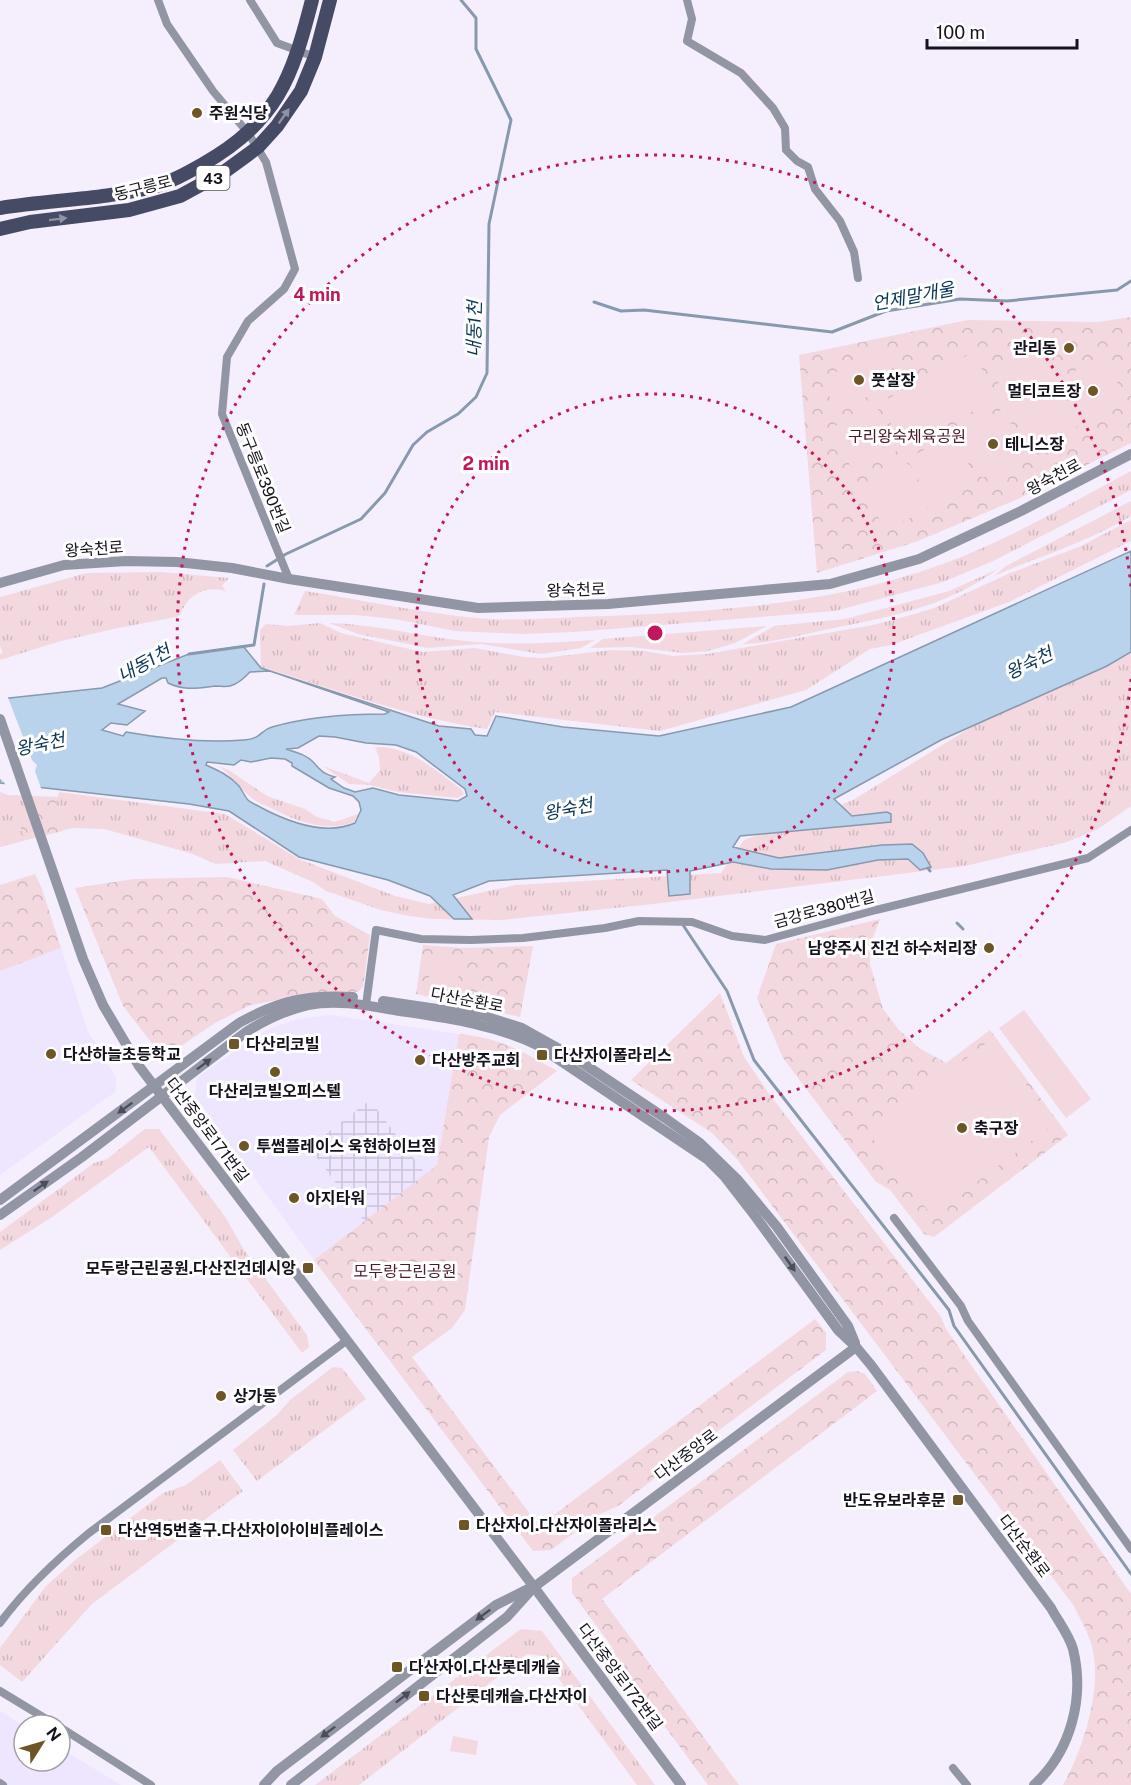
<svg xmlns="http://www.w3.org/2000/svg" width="1131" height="1785" font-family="'Public Sans','Noto Sans KR',sans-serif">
<defs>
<pattern id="industrial-grid" width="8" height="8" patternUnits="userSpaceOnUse" patternTransform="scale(1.5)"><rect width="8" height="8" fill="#eee5fe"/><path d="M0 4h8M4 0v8" fill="none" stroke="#cbc3d9"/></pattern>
<pattern id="grass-tufts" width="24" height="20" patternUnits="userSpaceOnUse" patternTransform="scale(1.5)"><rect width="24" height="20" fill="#f4d8e0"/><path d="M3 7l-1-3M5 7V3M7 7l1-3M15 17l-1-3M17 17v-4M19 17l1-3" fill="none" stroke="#d0b8c0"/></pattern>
<pattern id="forest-crowns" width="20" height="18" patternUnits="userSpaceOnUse" patternTransform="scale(1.5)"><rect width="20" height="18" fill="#f4d8e0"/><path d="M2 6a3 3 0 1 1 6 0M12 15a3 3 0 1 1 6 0" fill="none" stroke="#d0b8c0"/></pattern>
</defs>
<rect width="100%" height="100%" fill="#f4eefd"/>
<!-- built -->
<g fill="#eee5fe">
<polygon points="61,948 87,1030 116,1078 116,1091 0,1175 0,971"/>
<polygon points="330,1015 459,1034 437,1165 314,1260 195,1096 197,1078 251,1039 269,1029 298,1019"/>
<polygon points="0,1711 24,1726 24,1761 60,1761 60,1748 121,1785 0,1785"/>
</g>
<!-- industrial -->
<polygon fill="url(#industrial-grid)" points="370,1100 426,1175 364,1221 309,1147"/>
<!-- grass -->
<g fill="url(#grass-tufts)">
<path d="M1131,471V490L993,561L943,582L835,611L574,632L522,634L455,631L395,619L355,615H294L305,591C362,600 418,612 475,618C518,622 563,617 606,616C719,611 833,604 940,565C1007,541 1069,504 1131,471Z"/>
<path d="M1131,501V516C1088,542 1040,556 994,576L1006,566Z"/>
<path d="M1131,520V541L1009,602L891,645L870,649L806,690L660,731L495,712L487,729C410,718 335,689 261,667L260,630L266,624L287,626L320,623L341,633L422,652L475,648L524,657L543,658L611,650L644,651L673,656L707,654L873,625L911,615L934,608L1008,574L1081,546Z"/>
<path d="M998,569C948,605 899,615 839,627C807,633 775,643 743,644L774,626L845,619L949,591Z"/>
<path d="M161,572L229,578L222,586L226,591C203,585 188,595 180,615L176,617L118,628L61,641L0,660V654L3,653L0,646V597L87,573Z"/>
<path d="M329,623C373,624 414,635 457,640C503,646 549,643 595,640L581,648L541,654L481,644L428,648L358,634Z"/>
<polygon points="767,626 735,643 708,651 683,653 631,647 590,648 603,639"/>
<polygon points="1131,648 1131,806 1098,829 1067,842 965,866 653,904 502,920 433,919 409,916 381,910 326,891 313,882 265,861 216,864 190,853 104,829 72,828 0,847 0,792 8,795 58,797 59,792 225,814 299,859 395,896 429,904 516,885 721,873 744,840 853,800 1004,707"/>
<path d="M375,747C410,746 435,770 461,789L464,794L458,798L398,792L370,785L349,784L323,766L369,783L380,770L379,757Z"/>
<path d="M219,766L230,771L267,796L305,809L317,817L335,822L358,814L354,822C326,833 295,821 269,807C264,805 257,802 253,799C240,789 232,776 219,766Z"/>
<polygon points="145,1129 159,1129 226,1218 244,1250 307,1335 309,1347 302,1353 149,1147 52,1217 0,1250 0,1232 94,1163 107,1159"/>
<polygon points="333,1367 342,1368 366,1399 257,1481 233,1450 277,1415 290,1400"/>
<polygon points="220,1460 243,1491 92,1604 22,1682 0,1665 0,1648 46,1586 74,1561 163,1493 186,1485"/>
<polygon points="521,1629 542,1631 655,1785 637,1785 542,1656 527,1654 359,1785 315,1785"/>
</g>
<!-- forest -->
<g fill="url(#forest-crowns)">
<polygon points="1131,317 1131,443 1018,499 918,541 817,573 799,355 968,320 1098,322"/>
<polygon points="55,799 63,831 24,840 16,809"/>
<polygon points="35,874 42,889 61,948 0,971 0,885"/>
<polygon points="227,877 322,899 335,916 370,935 363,987 358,992 319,992 251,1005 215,1023 172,1052 158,1051 123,1006 75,888 134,879"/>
<polygon points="880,919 870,945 870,964 883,1009 899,1030 919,1048 946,1063 990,1030 1068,1135 934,1237 924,1234 890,1190 876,1182 783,1058 757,998 776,944"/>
<polygon points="423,945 462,948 533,946 520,1017 416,994"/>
<path d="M720,993L744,1057L770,1095L941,1317L946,1329L1131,1594V1785H1063C1084,1748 1105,1682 1090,1640C1086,1628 1079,1617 1074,1606L737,1159L712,1133L631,1080Z"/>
<path d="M459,1034C501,1038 521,1051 557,1071L500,1115L489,1137L465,1310L452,1328L412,1357L539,1526L815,1319L826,1333V1350L618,1506L598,1515L551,1550L533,1551L314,1260L437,1165Z"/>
<polygon points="857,1371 865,1374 877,1391 602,1599 739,1785 708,1785 618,1663 613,1648 572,1593 572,1578 848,1372"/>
</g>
<!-- garden -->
<g fill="#f4d8e0">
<polygon points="1038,348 1050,372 1005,396 993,372"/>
<polygon points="881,349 898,380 838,412 821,380"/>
<polygon points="973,352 997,398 952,422 927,377"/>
<polygon points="1103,356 1127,401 1082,426 1058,380"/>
<polygon points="925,378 949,423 904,448 880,403"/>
<polygon points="1054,381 1078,426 1033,451 1008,406"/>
<polygon points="875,404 900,449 855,474 830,429"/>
<polygon points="1003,409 1028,454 982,478 958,433"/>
<polygon points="952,435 977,480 932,504 907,459"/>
<polygon points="906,461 931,506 886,531 861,486"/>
<polygon points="432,954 461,958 456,996 427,992"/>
<polygon points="1024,1010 1091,1099 1066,1118 999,1028"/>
<polygon points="992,1039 1055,1123 932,1216 868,1132"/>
<polygon points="453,1736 478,1741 476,1755 450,1751"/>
</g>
<!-- water -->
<path fill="#b8d3eb" stroke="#8799ad" stroke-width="1.5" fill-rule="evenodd" d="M1131,551V652L1107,666L941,740L834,799L852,816L887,812L891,814V822L740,836L733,847L779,858L882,845L912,844L923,853L931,867L920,870L908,859L878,860L827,870L771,869L733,862L690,871V894L669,896L667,870L489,881L453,895L472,919H454L430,896L388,880L299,857L229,811L189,804L0,783V699L102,688L189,654L243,646L261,668L439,726L471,729L475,735L487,736L496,716L563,727L659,736L791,707ZM270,671L389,712L385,714C349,714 307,717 272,727C260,730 262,739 244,740C204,743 165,739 126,732L123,736L102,730L111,723L127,725L145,711L118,704L162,678H166L168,683C184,691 198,688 216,686C220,686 226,687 230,686C238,684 244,678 250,672ZM319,736L335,737L366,743L396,745L416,752L465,789L467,796L458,801L399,795L373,788L355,792L344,788L331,779L335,777C324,774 321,771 314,763C307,755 296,752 286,749L298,748ZM271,758L285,759L292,763V766L329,788L353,796L359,802L361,810L355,823C325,836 288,822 260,807C257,805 251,803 248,800C244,796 242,789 238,785C229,775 217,770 206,765L207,762L234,765L241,760L251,762Z"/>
<!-- pier -->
<polygon fill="#f4eefd" points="7,695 32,760 37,765 35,771 42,791 6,787 4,782 0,779 0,696"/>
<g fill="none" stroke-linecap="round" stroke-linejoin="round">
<!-- stream -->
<g stroke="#8799ad" stroke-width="3">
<polyline points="594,302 621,311 644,310 832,332 886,311 960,299 1007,301 1117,290 1131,281"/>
<polyline points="267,566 286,554 361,519 385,493 413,445 427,432 458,414 476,397 487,373 489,224 511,120 476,49 476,18 461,0"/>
<polyline points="189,654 254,645 264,584"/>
<polyline points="928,868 930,871"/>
<polyline points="957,923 963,929"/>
<polyline points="683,925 727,991 754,1060 949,1310 954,1326 1131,1574"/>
</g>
<!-- minor -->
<g stroke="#9195a4" stroke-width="8">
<polyline points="158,0 167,24 213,91 248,133 266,162 295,269 284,289 248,321 227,357 222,414 289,579"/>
<polyline points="250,0 277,43 315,57"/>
<polyline points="687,0 692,19 687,41 741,73 773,108 785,128 786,150 797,161 808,167 815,189 840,221 854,252 858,278"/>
<polyline points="366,1005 376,930 421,939 471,940 523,938 605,928 639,921 692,922 732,936 765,940 876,910 1088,858 1131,830"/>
<polyline points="894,1218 961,1306 968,1321 1131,1549"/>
<path d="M0,1623C25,1589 56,1560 89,1533L346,1341"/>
<polyline points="0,1691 56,1725"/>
<polyline points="60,1727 151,1785"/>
<polyline points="953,1768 967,1785"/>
<polyline points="0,1783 3,1785"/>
</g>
<!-- tertiary -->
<g stroke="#9195a4" stroke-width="10">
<polyline points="0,583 64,565 126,561 177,562 232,568 289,579 478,608 608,604 830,584 919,559 1021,511 1131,454"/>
<polyline points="0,719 83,959 103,1005 139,1066 534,1587 681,1785"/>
<polyline points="383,1001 484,1016 522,1028 572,1056 665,1118 700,1143 737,1179 777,1227 848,1326 855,1343"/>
<path d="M0,1200L239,1023C278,1001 308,994 353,997"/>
<path d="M0,1215L82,1157L246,1032C265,1020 286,1010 308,1005C338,999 370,1006 400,1011C447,1018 493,1024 537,1045L707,1159L724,1176L755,1216L838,1330L856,1347L871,1365L1051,1608C1058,1621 1069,1635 1073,1649C1085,1698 1071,1751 1034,1785"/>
<polyline points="264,1785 277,1771 496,1605 528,1589"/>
<polyline points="291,1785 507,1617 534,1587 856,1347"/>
</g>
<!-- primary -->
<g stroke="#454b64" stroke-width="14">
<path d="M0,208C51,200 104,199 153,187C171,182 187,173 203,164C277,122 292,78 312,0"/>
<polyline points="0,229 30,222 129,210 180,196 224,172 246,156 258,147 277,126 301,91 315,57 330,0"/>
</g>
</g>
<!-- one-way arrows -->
<defs><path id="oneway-solid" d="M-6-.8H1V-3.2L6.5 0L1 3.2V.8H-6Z" transform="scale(1.5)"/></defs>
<g fill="#8f93a2">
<use href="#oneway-solid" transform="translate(284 116) rotate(-55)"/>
<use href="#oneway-solid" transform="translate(58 219) rotate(-7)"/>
</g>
<g fill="#4d4c5a">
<use href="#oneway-solid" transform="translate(204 1064) rotate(-37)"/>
<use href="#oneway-solid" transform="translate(125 1108) rotate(144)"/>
<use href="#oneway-solid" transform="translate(41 1186) rotate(-35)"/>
<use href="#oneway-solid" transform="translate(790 1264) rotate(55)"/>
<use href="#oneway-solid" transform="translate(483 1615) rotate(143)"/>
<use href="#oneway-solid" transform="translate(403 1697) rotate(-38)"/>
<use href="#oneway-solid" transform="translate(328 1732) rotate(143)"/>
</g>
<!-- distance rings -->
<g fill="none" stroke="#c2185b" stroke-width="3" stroke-dasharray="3 6">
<circle cx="655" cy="633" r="239"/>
<path d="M1131 679A478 478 0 1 1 1131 587"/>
</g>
<!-- markers -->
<g fill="#6d5525" stroke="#fff" stroke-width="2">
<circle cx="197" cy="113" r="6"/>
<circle cx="1069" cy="348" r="6"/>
<circle cx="859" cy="380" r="6"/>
<circle cx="1093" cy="391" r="6"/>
<circle cx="993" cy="444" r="6"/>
<circle cx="989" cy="948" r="6"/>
<rect x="228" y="1038" width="12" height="12" rx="3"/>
<circle cx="51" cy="1054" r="6"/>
<rect x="536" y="1049" width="12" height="12" rx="3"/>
<circle cx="420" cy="1060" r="6"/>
<circle cx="275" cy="1072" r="6"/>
<circle cx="962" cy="1128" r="6"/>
<circle cx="244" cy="1146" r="6"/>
<circle cx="294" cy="1198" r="6"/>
<rect x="302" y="1262" width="12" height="12" rx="3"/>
<circle cx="221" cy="1396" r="6"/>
<rect x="952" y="1494" width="12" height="12" rx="3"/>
<rect x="458" y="1519" width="12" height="12" rx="3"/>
<rect x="100" y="1524" width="12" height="12" rx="3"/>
<rect x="391" y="1661" width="12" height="12" rx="3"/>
<rect x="418" y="1690" width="12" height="12" rx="3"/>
</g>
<g text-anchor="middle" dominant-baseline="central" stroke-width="6" stroke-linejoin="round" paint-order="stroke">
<!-- shield labels -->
<rect fill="#fff" stroke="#5b5861" stroke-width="1.5" x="196.5" y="166" width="33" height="24" rx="4.5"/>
<g font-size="15" font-weight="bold" fill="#15111d">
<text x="213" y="178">43</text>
</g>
<!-- poi labels -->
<g font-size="16" font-weight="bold" fill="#15111d" stroke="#fff" text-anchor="start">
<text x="209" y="113">주원식당</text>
<text x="1057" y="348" text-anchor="end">관리동</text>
<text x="871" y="380">풋살장</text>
<text x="1081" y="391" text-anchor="end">멀티코트장</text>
<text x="1005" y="444">테니스장</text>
<text x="977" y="948" text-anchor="end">남양주시 진건 하수처리장</text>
<text x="246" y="1044">다산리코빌</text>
<text x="63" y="1054">다산하늘초등학교</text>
<text x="554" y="1055">다산자이폴라리스</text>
<text x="432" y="1060">다산방주교회</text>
<text x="275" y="1091" text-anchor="middle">다산리코빌오피스텔</text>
<text x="974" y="1128">축구장</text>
<text x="256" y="1146">투썸플레이스 욱현하이브점</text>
<text x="306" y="1198">아지타워</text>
<text x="296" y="1268" text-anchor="end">모두랑근린공원.다산진건데시앙</text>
<text x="233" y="1396">상가동</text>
<text x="946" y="1500" text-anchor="end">반도유보라후문</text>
<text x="476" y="1525">다산자이.다산자이폴라리스</text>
<text x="118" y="1530">다산역5번출구.다산자이아이비플레이스</text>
<text x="409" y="1667">다산자이.다산롯데캐슬</text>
<text x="436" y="1696">다산롯데캐슬.다산자이</text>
</g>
<!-- street labels -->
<g font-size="16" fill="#15111d" stroke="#fff">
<text transform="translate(143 188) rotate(-14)">동구릉로</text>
<text transform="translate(1054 477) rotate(-28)">왕숙천로</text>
<text transform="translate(263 478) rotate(68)">동구릉로390번길</text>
<text transform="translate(94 549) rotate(-4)">왕숙천로</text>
<text transform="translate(576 590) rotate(-2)">왕숙천로</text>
<text transform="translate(824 909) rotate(-15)">금강로380번길</text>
<text transform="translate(467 1000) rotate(11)">다산순환로</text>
<text transform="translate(207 1130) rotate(53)">다산중앙로171번길</text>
<text transform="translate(686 1455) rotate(-37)">다산중앙로</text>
<text transform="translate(1024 1546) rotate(53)">다산순환로</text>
<text transform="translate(620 1677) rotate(53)">다산중앙로172번길</text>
</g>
<!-- park labels -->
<g font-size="16" fill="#4a1b2d" stroke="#fff">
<text x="907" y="436">구리왕숙체육공원</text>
<text x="405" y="1271">모두랑근린공원</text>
</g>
<!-- water labels -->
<g font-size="18" font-style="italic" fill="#0a3758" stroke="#fff">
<text transform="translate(913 296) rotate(-11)">언제말개울</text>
<text transform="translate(474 329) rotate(-89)">내동1천</text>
<text transform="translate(144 663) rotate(-29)">내동1천</text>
<text transform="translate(1029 663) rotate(-26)">왕숙천</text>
<text transform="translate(40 744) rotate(-12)">왕숙천</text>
<text transform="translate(568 809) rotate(-11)">왕숙천</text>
</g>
</g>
<circle cx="655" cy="633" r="9" fill="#c2185b" stroke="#fff" stroke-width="3"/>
<g font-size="18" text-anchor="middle" font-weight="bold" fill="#c2185b" stroke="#fff" stroke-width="6" stroke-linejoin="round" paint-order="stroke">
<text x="317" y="301">4 min</text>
<text x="486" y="470">2 min</text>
</g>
<!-- north arrow -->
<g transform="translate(42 1743) rotate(53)"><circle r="28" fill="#ffffff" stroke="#a1a0a5" stroke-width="1.5"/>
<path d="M0-4.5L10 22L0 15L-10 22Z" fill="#6d5525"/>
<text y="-9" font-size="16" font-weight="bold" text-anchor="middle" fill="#15111d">N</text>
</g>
<!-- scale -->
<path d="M927 39v9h150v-9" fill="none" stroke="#15111d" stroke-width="3"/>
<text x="936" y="39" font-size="18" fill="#15111d" stroke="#ffffff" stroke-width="4.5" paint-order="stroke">100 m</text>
</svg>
